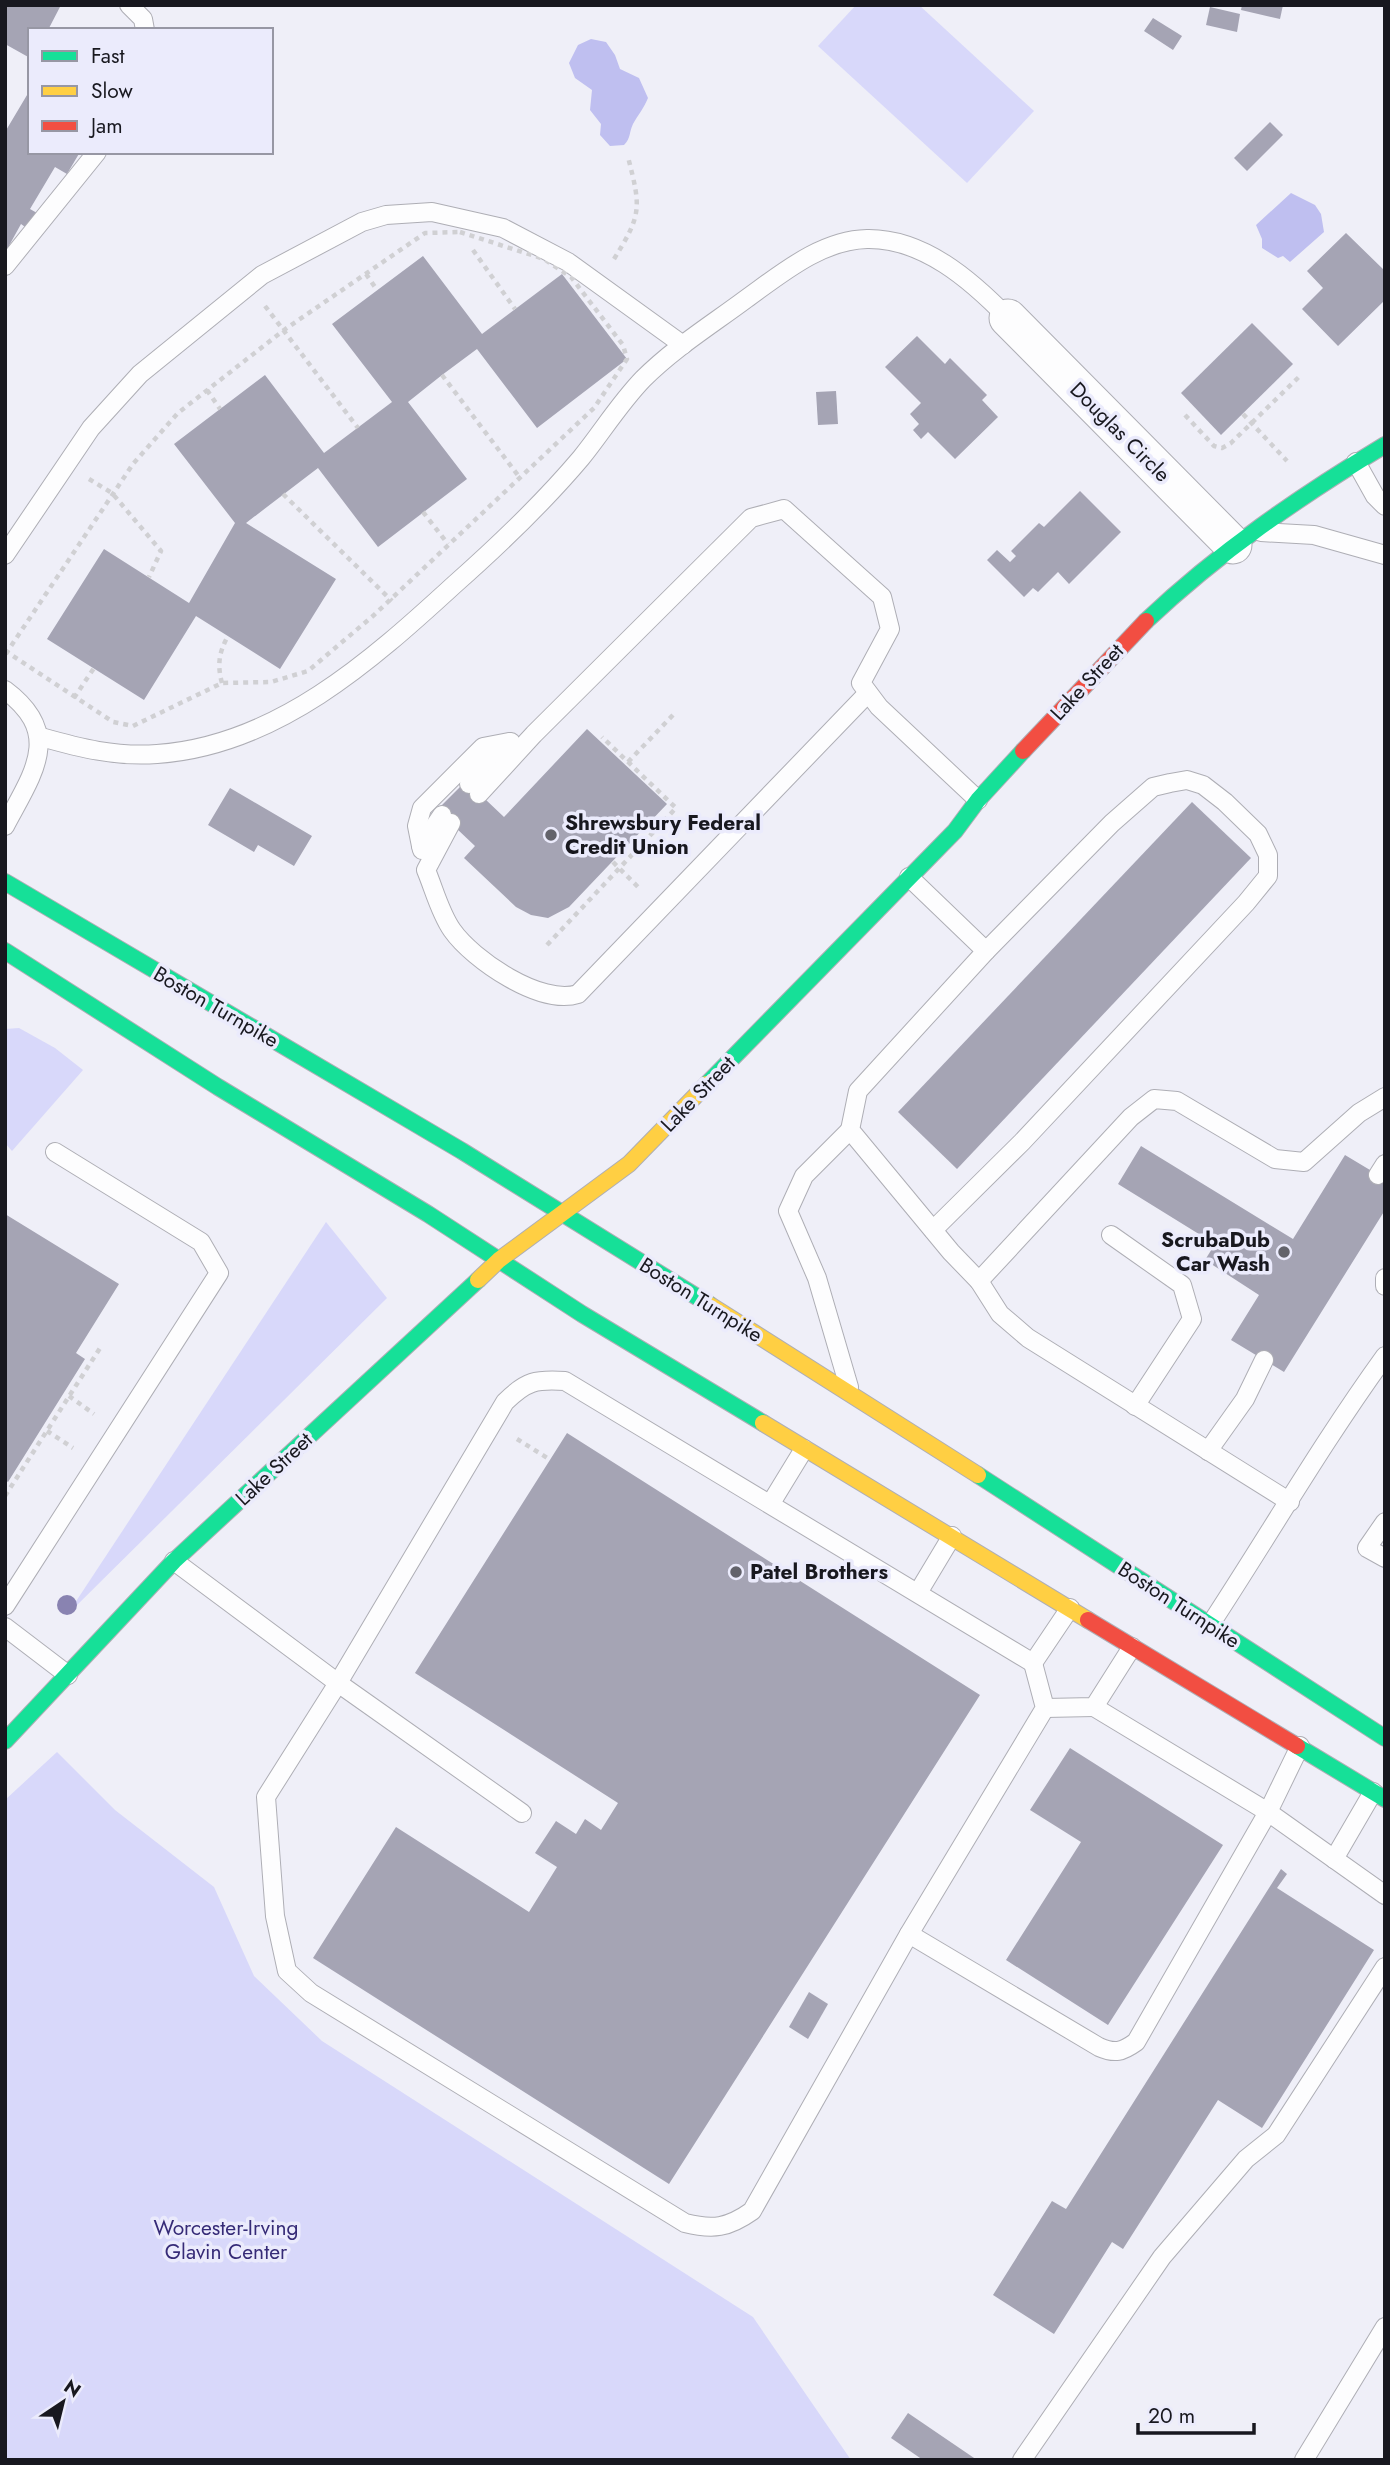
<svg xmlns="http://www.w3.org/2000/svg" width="1390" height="2465" font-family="Jost,sans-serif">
<rect width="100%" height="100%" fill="#efeff8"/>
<!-- green -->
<g fill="#d8d8fa">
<polygon points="856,5 919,5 1034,111 967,183 818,46"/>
<polygon points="19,1028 55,1048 83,1070 12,1151 5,1143 5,1029"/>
<polygon points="326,1222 387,1298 67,1615"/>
<polygon points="57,1752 115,1810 214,1887 254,1976 322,2041 753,2317 851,2460 5,2460 5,1800"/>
</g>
<!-- water -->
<g fill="#bfbff0">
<path d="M591,39L606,42L615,55L620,69L639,78L648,98C644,108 638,115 633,124C629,132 631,138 624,145L610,146L600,135L601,124L590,110L592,90L575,78L569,63L578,45Z"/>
<polygon points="1291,193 1315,205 1321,214 1324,232 1290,262 1283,256 1278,258 1262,248 1262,239 1256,225"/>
</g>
<!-- building -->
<g fill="#a5a4b4">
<polygon points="5,5 61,5 48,30 30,30 30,58 5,44"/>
<polygon points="1242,5 1283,5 1280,19 1241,10"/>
<polygon points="1210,7 1240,14 1237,32 1206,25"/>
<polygon points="1153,18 1182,36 1173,50 1144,31"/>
<polygon points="30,90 30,152 80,152 67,174 55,167 30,209 37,213 28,229 21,224 5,253 5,132"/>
<polygon points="1270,122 1283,135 1247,171 1234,158"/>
<polygon points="1346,233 1385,271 1385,300 1338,346 1302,309 1323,288 1307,271"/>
<polygon points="423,256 482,334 562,274 627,359 537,428 477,349 442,375 408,402 467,479 378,547 318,468 246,523 336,579 280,669 196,616 144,700 47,639 104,549 189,603 235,523 174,444 265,375 324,453 392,402 332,324"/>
<polygon points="1252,323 1293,364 1221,435 1181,393"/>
<polygon points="917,336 945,364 950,358 987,395 982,400 998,417 955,459 928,432 921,439 913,430 919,424 910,414 921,403 885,367"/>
<polygon points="836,391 838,424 818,425 816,392"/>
<polygon points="1080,491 1121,532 1069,584 1058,572 1038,592 1033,588 1024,597 987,560 997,550 1010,562 1016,556 1011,551 1039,523 1044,527"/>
<polygon points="587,729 667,804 569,907 548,918 531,915 516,907 464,858 475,846 437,810 466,781 504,817"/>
<polygon points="230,788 312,836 294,866 258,845 254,852 208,825"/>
<polygon points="1192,802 1251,858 957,1169 898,1112"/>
<polygon points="1141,1146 1293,1239 1345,1155 1385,1179 1385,1210 1284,1372 1231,1340 1259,1295 1205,1260 1215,1244 1118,1184"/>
<polygon points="5,1214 119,1284 76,1353 85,1359 8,1482 5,1480"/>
<polygon points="567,1433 980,1695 669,2184 313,1958 396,1827 529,1912 557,1867 535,1853 556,1821 576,1834 585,1819 601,1830 618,1803 415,1673"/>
<polygon points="1070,1748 1223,1845 1108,2025 1006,1960 1081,1842 1030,1810"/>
<polygon points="1281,1869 1287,1874 1277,1888 1374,1950 1262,2128 1218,2100 1123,2249 1112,2242 1054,2334 993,2295 1052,2201 1066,2209"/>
<polygon points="809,1992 828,2004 808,2039 789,2027"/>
<polygon points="908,2413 977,2460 923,2460 891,2438"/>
</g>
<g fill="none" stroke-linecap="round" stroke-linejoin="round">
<!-- lane casing -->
<g stroke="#aeaeb5" stroke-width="20">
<g id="lane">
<polyline points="129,5 143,19 145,30"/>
<polyline points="5,266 97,152"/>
<polyline points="1356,462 1375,496 1385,506"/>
<polyline points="1261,532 1314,535 1385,555"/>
<polyline points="5,555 91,428 140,374 262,275 362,222 386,215 432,212 503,228 568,262 683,345"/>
<path d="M5,690C64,734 33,773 5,826"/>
<path d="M41,737C80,748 115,757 157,754C276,746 371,661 455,584C499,545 543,503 581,458C602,432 619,404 643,379C674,348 711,325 746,299C781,274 821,240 867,239C923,238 971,280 1008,318"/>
<polyline points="469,784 511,742"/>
<polyline points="479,794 534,734 751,518 784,509 882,597 890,629 861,683 879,707 978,800"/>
<path d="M451,823L426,870C434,889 440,913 452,930C473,960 541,1006 578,994L868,693"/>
<polyline points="421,846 417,826 422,808 483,747 509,742"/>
<polyline points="422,850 421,846 442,815"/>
<polyline points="909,877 986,951 858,1091 850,1130 951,1252 979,1281 1131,1117 1154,1099 1177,1101 1275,1159 1304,1162 1359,1113 1385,1097"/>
<polyline points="1378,1175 1385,1164"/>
<polyline points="933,1230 1022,1142 1246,903 1268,876 1268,855 1258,834 1225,802 1203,785 1187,780 1170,783 1153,787 1112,823 986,951"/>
<polyline points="1111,1235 1182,1285 1192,1319 1135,1406"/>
<polyline points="1385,1278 1385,1286"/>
<polyline points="979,1281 1000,1314 1028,1338 1290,1502"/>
<polyline points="849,1387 817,1278 788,1211 804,1176 850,1130"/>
<polyline points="1208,1451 1245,1399 1264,1360"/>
<polyline points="771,1503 804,1449"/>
<polyline points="1385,1522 1367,1548 1385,1558"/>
<path d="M174,1561L338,1683L505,1402C526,1381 536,1379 565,1381L1033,1663L1070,1608"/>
<polyline points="919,1591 952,1536"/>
<polyline points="5,1606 219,1273 201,1242 55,1152"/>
<path d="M1210,1625C1269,1535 1322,1443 1385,1356"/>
<polyline points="5,1627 68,1675"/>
<polyline points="1094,1707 1268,1812 1385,1895"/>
<polyline points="1045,1708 1094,1707 1132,1647"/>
<path d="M522,1813L338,1683L266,1797L275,1916L287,1971L311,1993L685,2223C713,2230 728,2228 752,2211L909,1934L1045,1708L1033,1663"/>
<polyline points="1334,1859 1373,1792"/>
<path d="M909,1934L1099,2047C1115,2054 1122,2052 1136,2042L1268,1812L1300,1746"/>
<polyline points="1022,2460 1162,2257 1246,2159 1276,2135 1385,1967"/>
<polyline points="1304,2460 1385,2327"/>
</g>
</g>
<!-- street casing -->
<g stroke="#aeaeb5" stroke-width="39">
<polyline id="street" points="1008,318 1233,545"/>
</g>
<!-- fast casing -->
<g stroke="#aeaeb5" stroke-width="18">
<g id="fast">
<path d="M1146,621C1219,552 1299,497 1385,445"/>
<polyline points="5,882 462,1151 710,1305"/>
<polyline points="5,951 218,1087 428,1214 582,1314 763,1423"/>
<polyline points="707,1084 955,831 978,800 1023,751"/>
<polyline points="978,1475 1385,1738"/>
<polyline points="5,1741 174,1561 478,1280"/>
<polyline points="1297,1746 1385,1799"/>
</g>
</g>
<!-- slow casing -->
<g stroke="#aeaeb5" stroke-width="18">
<g id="slow">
<polyline points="478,1280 499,1260 629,1164 707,1084"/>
<polyline points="710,1305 978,1475"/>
<polyline points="763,1423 1088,1620"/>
</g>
</g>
<!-- jam casing -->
<g stroke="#aeaeb5" stroke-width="18">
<g id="jam">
<polyline points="1023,751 1146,621"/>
<polyline points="1088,1620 1297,1746"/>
</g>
</g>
<!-- path -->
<g stroke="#d0d0d3" stroke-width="4.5" stroke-dasharray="5 5" stroke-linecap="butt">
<polygon points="460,232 544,259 571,277 623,345 627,359 594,408 374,615 308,671 271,682 222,683 133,726 113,722 7,652 133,464 178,413 284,330 425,233"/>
<polyline points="473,250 515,309"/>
<path d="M614,259C642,214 641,208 628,157"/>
<polyline points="366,274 377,290"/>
<polyline points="265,306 358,428"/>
<polyline points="442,375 520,478"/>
<polyline points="207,390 220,409"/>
<polyline points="1243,414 1287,461"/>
<polyline points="1185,415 1214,446 1222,448 1231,443 1301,375"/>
<polyline points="89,479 112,493 161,551 149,577"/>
<polyline points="283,494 392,601"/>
<polyline points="423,512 448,544"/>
<path d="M222,683C217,665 219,652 228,636"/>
<polyline points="74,698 94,668"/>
<polyline points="628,762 673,715"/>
<polyline points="613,862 641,890"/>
<polyline points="547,945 676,808 602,737"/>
<polyline points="69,1396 94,1414"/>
<polyline points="47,1431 73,1448"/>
<polyline points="517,1439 549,1459"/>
<polyline points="5,1496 102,1345"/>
</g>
<!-- lane -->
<use href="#lane" stroke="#fdfdfe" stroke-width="18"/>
<!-- street -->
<use href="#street" stroke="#fdfdfe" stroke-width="37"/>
<!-- fast -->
<use href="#fast" stroke="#16e098" stroke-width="16"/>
<!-- slow -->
<use href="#slow" stroke="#ffcf43" stroke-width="16"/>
<!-- jam -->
<use href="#jam" stroke="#f24e42" stroke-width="16"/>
</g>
<!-- trees -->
<circle fill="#8983b1" cx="67" cy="1605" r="10"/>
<!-- markers -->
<g fill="#63636b" stroke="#ebebfc" stroke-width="2.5">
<circle cx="551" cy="835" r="7"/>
<circle cx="1284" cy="1252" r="7"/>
<circle cx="736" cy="1572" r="7"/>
</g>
<g text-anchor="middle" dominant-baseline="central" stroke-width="7" stroke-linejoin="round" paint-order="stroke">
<!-- street labels -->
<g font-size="21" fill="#18181f" stroke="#ebebfc">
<text transform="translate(1120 432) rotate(45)">Douglas Circle</text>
<text transform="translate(1087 682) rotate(-47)">Lake Street</text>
<text transform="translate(216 1007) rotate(30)">Boston Turnpike</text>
<text transform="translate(698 1094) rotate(-46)">Lake Street</text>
<text transform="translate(701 1300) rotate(32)">Boston Turnpike</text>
<text transform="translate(274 1469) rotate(-43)">Lake Street</text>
<text transform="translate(1179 1605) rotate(33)">Boston Turnpike</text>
</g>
<!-- poi labels -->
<g font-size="21" font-weight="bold" fill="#18181f" stroke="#ebebfc" text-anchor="start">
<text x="565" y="823">Shrewsbury Federal<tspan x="565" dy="24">Credit Union</tspan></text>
<text x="1270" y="1240" text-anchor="end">ScrubaDub<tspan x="1270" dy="24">Car Wash</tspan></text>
<text x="750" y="1572">Patel Brothers</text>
</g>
<!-- park labels -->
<g font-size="21" fill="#362b77" stroke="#ebebfc">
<text x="226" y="2228">Worcester-Irving<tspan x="226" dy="24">Glavin Center</tspan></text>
</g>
</g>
<!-- border -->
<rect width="1390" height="2465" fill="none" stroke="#18181f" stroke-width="14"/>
<!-- legend -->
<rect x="28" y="28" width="245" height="126" fill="#ebebfc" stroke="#9797a4" stroke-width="2"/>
<rect x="42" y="51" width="35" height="10" fill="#16e098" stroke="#9797a4" stroke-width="2"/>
<text x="91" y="63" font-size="21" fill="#18181f">Fast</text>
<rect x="42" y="86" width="35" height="10" fill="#ffcf43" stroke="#9797a4" stroke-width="2"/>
<text x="91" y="98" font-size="21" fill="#18181f">Slow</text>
<rect x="42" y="121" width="35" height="10" fill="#f24e42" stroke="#9797a4" stroke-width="2"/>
<text x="91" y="133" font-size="21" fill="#18181f">Jam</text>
<!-- north arrow -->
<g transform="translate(63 2402) rotate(35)" stroke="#ebebfc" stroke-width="5" paint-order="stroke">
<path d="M0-5L12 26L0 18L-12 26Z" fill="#18181f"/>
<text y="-10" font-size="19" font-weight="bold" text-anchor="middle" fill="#18181f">N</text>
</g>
<!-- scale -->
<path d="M1138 2423v10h116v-10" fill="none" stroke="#18181f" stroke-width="3.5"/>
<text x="1148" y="2423" font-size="21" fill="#18181f" stroke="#ebebfc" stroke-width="5" paint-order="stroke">20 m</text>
</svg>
